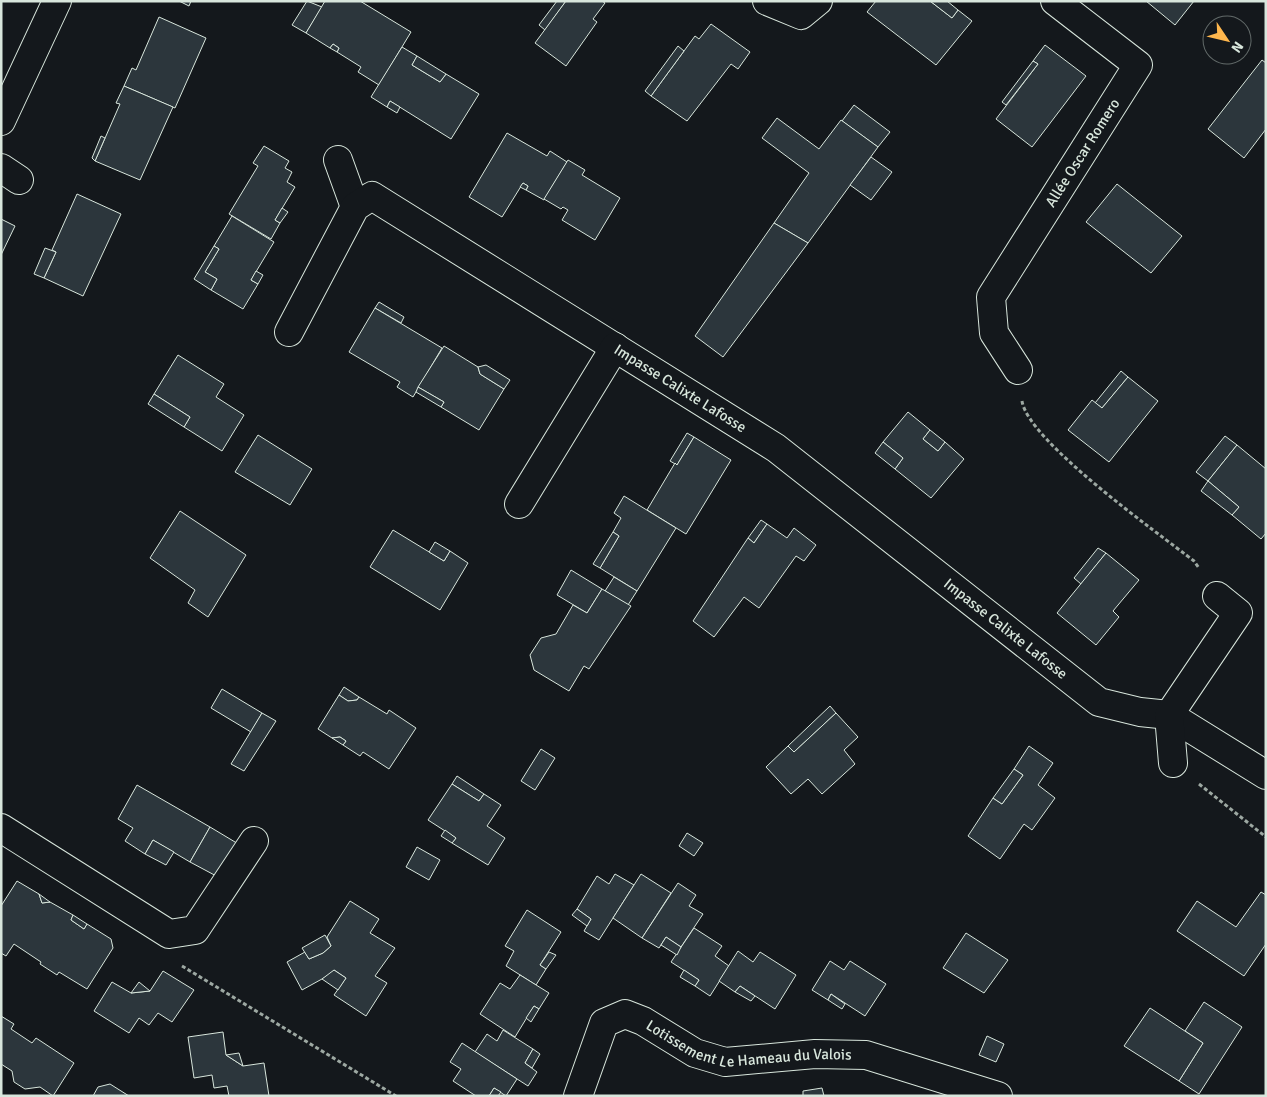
<svg xmlns="http://www.w3.org/2000/svg" width="1267" height="1097" font-family="Signika,sans-serif">
<rect width="100%" height="100%" fill="#14181c"/>
<!-- building -->
<g fill="#2c363c" stroke="#d8e6dc">
<polygon points="179,1 191,1 189,6"/>
<polygon points="307,1 322,7 306,33 292,25"/>
<polygon points="325,1 360,1 411,32 379,85 358,72 361,67 337,52 339,48 333,44 330,48 306,33"/>
<polygon points="557,1 566,1 545,30 539,25"/>
<polygon points="566,1 602,1 605,3 593,19 597,22 566,66 535,43"/>
<polygon points="876,1 930,1 952,18 958,10 972,21 936,65 867,12"/>
<polygon points="930,1 947,1 958,10 952,18"/>
<polygon points="1146,1 1194,1 1175,25"/>
<polygon points="159,17 206,38 175,108 124,86 132,68 136,70"/>
<polygon points="711,24 750,52 738,69 731,64 687,121 651,96 695,36 699,39"/>
<polygon points="333,44 339,48 337,52 330,48"/>
<polygon points="1045,45 1086,76 1032,147 996,119 1038,64 1033,61"/>
<polygon points="678,46 684,51 651,96 645,91"/>
<polygon points="402,47 417,56 412,65 440,82 446,74 479,94 451,139 390,101 387,107 371,97"/>
<polygon points="417,56 446,74 440,82 412,65"/>
<polygon points="1262,60 1266,63 1266,129 1244,158 1208,129"/>
<polygon points="1033,61 1038,64 1006,105 1002,102"/>
<polygon points="124,86 173,107 140,180 95,161 120,104 116,103"/>
<polygon points="390,101 400,107 397,113 387,107"/>
<polygon points="854,105 890,132 878,147 842,121"/>
<polygon points="777,118 819,149 841,120 878,147 808,243 774,223 809,173 762,138"/>
<polygon points="507,133 547,156 550,151 567,162 544,200 526,190 528,186 523,183 502,217 469,197"/>
<polygon points="101,136 105,138 95,161 92,158"/>
<polygon points="264,146 289,161 285,168 292,172 287,182 295,187 275,220 280,223 271,239 229,214 258,166 253,163"/>
<polygon points="871,157 892,172 871,200 850,185"/>
<polygon points="568,160 585,170 582,175 620,198 595,240 562,220 568,210 563,207 561,209 544,199"/>
<polygon points="523,183 528,186 526,190 520,187"/>
<polygon points="1117,184 1182,236 1151,273 1086,222"/>
<polygon points="77,194 121,214 83,296 44,278 56,252 52,250"/>
<polygon points="282,208 288,212 280,223 275,220"/>
<polygon points="232,216 274,242 251,280 258,284 243,309 211,290 217,279 205,272 219,249 214,246"/>
<polygon points="1,219 15,226 1,255"/>
<polygon points="774,223 808,243 723,357 695,336"/>
<polygon points="214,246 219,249 205,272 217,279 211,290 194,279"/>
<polygon points="45,248 56,252 44,278 34,274"/>
<polygon points="256,271 263,275 258,284 251,280"/>
<polygon points="379,302 404,317 401,323 375,308"/>
<polygon points="375,308 442,348 413,397 397,387 400,382 349,352"/>
<polygon points="444,346 478,367 480,374 504,389 479,430 441,407 444,402 418,387"/>
<polygon points="178,355 224,384 216,397 244,415 222,451 184,427 190,417 154,394"/>
<polygon points="486,365 510,380 504,389 480,374 478,367"/>
<polygon points="1121,371 1128,377 1102,408 1095,403"/>
<polygon points="1128,377 1158,401 1109,462 1068,430 1092,400 1102,408"/>
<polygon points="418,387 444,402 441,407 416,392"/>
<polygon points="154,394 190,417 184,427 148,404"/>
<polygon points="908,412 930,430 923,439 938,451 945,442 964,459 931,498 895,469 903,458 883,442"/>
<polygon points="930,430 945,442 938,451 923,439"/>
<polygon points="687,433 694,437 677,465 670,461"/>
<polygon points="258,435 312,469 290,505 235,472"/>
<polygon points="1225,436 1237,445 1208,481 1196,472"/>
<polygon points="694,437 731,460 686,534 647,510 675,463 677,465"/>
<polygon points="883,442 903,458 895,469 875,453"/>
<polygon points="1237,445 1266,469 1266,533 1261,539 1232,515 1239,507 1208,481"/>
<polygon points="1208,481 1239,507 1232,515 1201,491"/>
<polygon points="624,496 676,528 637,591 600,568 619,536 613,532 621,518 614,513"/>
<polygon points="180,511 246,555 208,617 188,603 195,590 150,558"/>
<polygon points="761,520 767,524 754,543 748,538"/>
<polygon points="767,524 787,538 794,528 816,545 804,561 796,556 759,608 744,597 714,637 693,621 748,538 754,543"/>
<polygon points="393,530 444,561 450,551 468,563 440,610 370,567"/>
<polygon points="613,532 619,536 600,568 593,564"/>
<polygon points="435,542 450,551 444,561 429,552"/>
<polygon points="1098,548 1106,553 1081,584 1074,578"/>
<polygon points="1106,553 1139,580 1113,611 1119,617 1096,645 1057,613"/>
<polygon points="571,570 602,589 587,613 557,595"/>
<polygon points="614,577 637,591 628,605 605,591"/>
<polygon points="602,589 631,606 589,669 584,666 569,691 534,670 530,655 541,638 556,634 573,605 587,613"/>
<polygon points="344,687 359,697 357,700 348,701 339,695"/>
<polygon points="222,689 262,713 251,732 211,708"/>
<polygon points="339,695 348,701 357,700 359,697 387,714 389,710 416,728 389,769 363,752 360,756 343,745 346,741 340,737 332,738 318,729"/>
<polygon points="830,706 836,713 794,752 788,746"/>
<polygon points="262,713 276,721 244,771 231,764"/>
<polygon points="836,713 858,737 844,750 855,764 822,794 808,779 791,794 766,767 788,746 794,752"/>
<polygon points="340,737 346,741 343,745 332,738"/>
<polygon points="1029,746 1053,763 1038,785 1055,798 1032,830 1024,824 1000,859 968,836 993,798 1002,804 1023,775 1014,769"/>
<polygon points="541,749 555,758 535,790 521,781"/>
<polygon points="1014,769 1023,775 1002,804 993,798"/>
<polygon points="457,776 484,794 479,801 452,784"/>
<polygon points="452,784 479,801 484,794 501,805 487,826 505,838 488,865 452,843 456,838 428,820"/>
<polygon points="137,785 210,827 190,862 153,840 145,854 125,841 133,828 118,819"/>
<polygon points="210,827 240,845 220,878 190,862"/>
<polygon points="445,830 456,838 452,843 441,836"/>
<polygon points="687,833 703,843 694,856 679,846"/>
<polygon points="153,840 174,852 166,865 145,854"/>
<polygon points="417,847 440,860 429,880 406,867"/>
<polygon points="615,874 634,885 599,940 584,931 591,919 577,909 597,876 609,884"/>
<polygon points="641,874 671,893 642,938 613,918"/>
<polygon points="17,881 39,894 42,903 50,902 73,915 71,920 84,929 87,924 111,939 113,948 87,989 59,972 57,975 40,964 41,962 14,944 6,956 1,953 1,906"/>
<polygon points="678,883 696,895 689,906 703,914 681,947 666,937 659,948 642,938"/>
<polygon points="1261,892 1266,895 1266,944 1244,976 1177,931 1197,901 1236,927"/>
<polygon points="39,894 50,902 42,903"/>
<polygon points="350,901 379,919 370,933 395,948 375,976 387,983 366,1016 334,995 346,978 334,970 331,974 302,990 287,962 305,952 309,959 323,953 331,946 327,937"/>
<polygon points="577,909 591,919 587,926 572,915"/>
<polygon points="527,910 561,932 540,965 546,969 536,985 506,966 514,951 505,946"/>
<polygon points="73,915 87,924 84,929 71,920"/>
<polygon points="694,928 722,946 715,956 729,966 710,996 695,986 699,980 671,962"/>
<polygon points="966,933 1008,960 984,993 943,968"/>
<polygon points="325,935 331,946 323,953 309,959 302,948"/>
<polygon points="666,937 681,947 677,955 661,945"/>
<polygon points="738,951 753,962 760,952 796,975 775,1009 740,986 735,992 719,981"/>
<polygon points="549,952 556,955 546,969 540,965"/>
<polygon points="830,961 844,970 850,961 886,984 865,1016 831,994 828,1000 812,990"/>
<polygon points="334,970 346,978 338,990 322,979"/>
<polygon points="684,970 699,980 695,986 680,977"/>
<polygon points="163,971 194,990 172,1022 158,1013 149,1025 139,1018 129,1033 94,1011 112,982 131,993 150,991"/>
<polygon points="520,975 549,993 539,1009 534,1006 515,1037 480,1014 500,983 510,989"/>
<polygon points="139,982 150,991 131,993"/>
<polygon points="740,986 755,996 751,1001 735,992"/>
<polygon points="831,994 845,1004 842,1009 828,1000"/>
<polygon points="1204,1002 1242,1027 1199,1094 1179,1081 1203,1043 1185,1031"/>
<polygon points="534,1006 539,1009 531,1022 526,1018"/>
<polygon points="1150,1008 1203,1043 1179,1081 1124,1046"/>
<polygon points="1,1016 14,1024 11,1029 32,1043 36,1038 74,1063 53,1096 40,1087 25,1089 14,1082 12,1071 1,1064"/>
<polygon points="503,1030 533,1049 525,1063 537,1072 528,1086 475,1052 487,1034 497,1041"/>
<polygon points="223,1032 226,1055 243,1066 264,1063 269,1096 229,1096 227,1086 214,1088 212,1075 194,1078 188,1037"/>
<polygon points="987,1036 1004,1044 996,1062 979,1055"/>
<polygon points="462,1043 517,1079 506,1096 494,1088 489,1096 476,1096 453,1081 461,1069 450,1062"/>
<polygon points="533,1049 540,1054 532,1068 525,1063"/>
<polygon points="239,1053 243,1066 226,1055"/>
<polygon points="110,1084 129,1096 93,1096 98,1087"/>
<polygon points="494,1088 501,1092 498,1096 489,1096"/>
<polygon points="822,1088 824,1096 803,1096 803,1091"/>
</g>
<g fill="none" stroke-linecap="round" stroke-linejoin="round">
<!-- minor casing -->
<g stroke="#d8e6dc" stroke-width="30">
<g id="minor">
<polyline points="767,1 801,15 818,1"/>
<polyline points="1,121 57,1"/>
<polyline points="338,160 355,207"/>
<polyline points="1,168 19,180"/>
<path id="s1" d="M289,332L355,207L372,196L776,448L1099,702L1140,712L1169,715L1266,775"/>
<path id="s2" d="M1018,370L994,333L991,297L1138,65L1055,1"/>
<polyline points="519,504 615,347"/>
<polyline points="1173,763 1169,715 1238,613 1217,596"/>
<polyline points="1,828 169,934 195,930 254,841"/>
<path id="s3" d="M578,1096L604,1023L625,1014L643,1021L695,1053L725,1062L815,1054L866,1055L998,1096"/>
</g>
</g>
<!-- path -->
<g stroke="#9da8a2" stroke-width="3" stroke-dasharray="4 2.5" stroke-linecap="butt">
<path d="M1022,401C1028,441 1158,533 1194,561L1199,568"/>
<polyline points="1199,784 1266,837"/>
<polyline points="182,966 396,1096"/>
</g>
<!-- minor -->
<use href="#minor" stroke="#14181c" stroke-width="28"/>
</g>
<g text-anchor="middle" dominant-baseline="central" stroke-width="4" stroke-linejoin="round" paint-order="stroke">
<!-- street labels -->
<g font-size="15" fill="#d8e6dc" stroke="#14181c">
<text stroke="none"><textPath href="#s2" startOffset="251">Allée Oscar Romero</textPath></text>
<text stroke="none"><textPath href="#s1" startOffset="525">Impasse Calixte Lafosse</textPath></text>
<text stroke="none"><textPath href="#s1" startOffset="930">Impasse Calixte Lafosse</textPath></text>
<text stroke="none"><textPath href="#s3" startOffset="232">Lotissement Le Hameau du Valois</textPath></text>
</g>
</g>
<!-- border -->
<rect width="1267" height="1097" fill="none" stroke="#d8e6dc" stroke-width="5"/>
<!-- north arrow -->
<g transform="translate(1227 40) rotate(125)"><circle r="24" fill="#14181c" stroke="#626a69"/>
<path d="M0-4L9 19L0 12L-9 19Z" fill="#ffb74d"/>
<text y="-8" font-size="14" font-weight="bold" text-anchor="middle" fill="#d8e6dc">N</text>
</g>
</svg>
